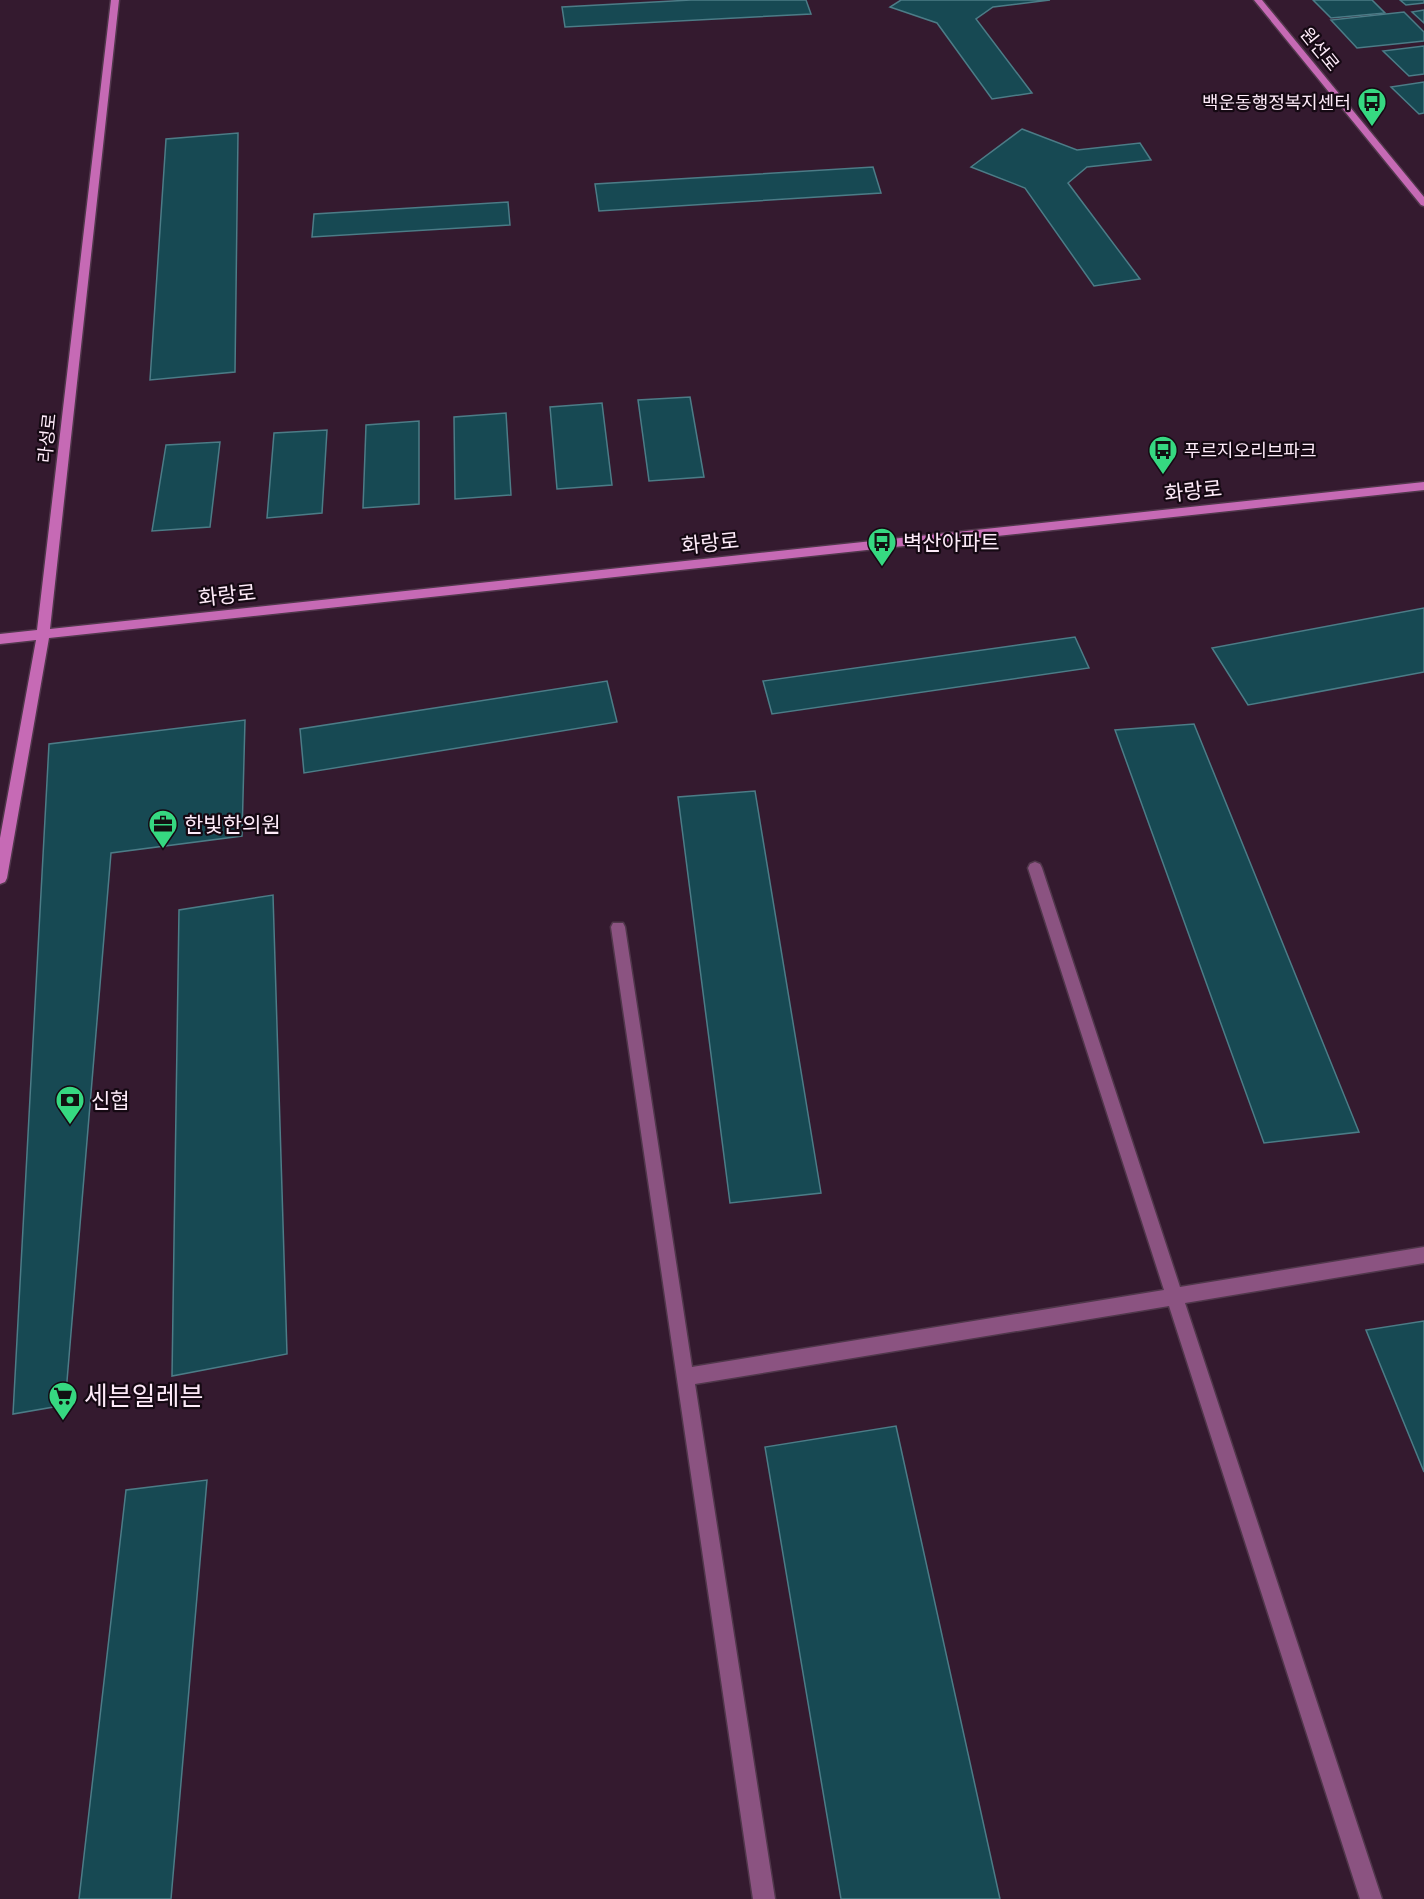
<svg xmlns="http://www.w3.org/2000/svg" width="1424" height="1899" font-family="'Work Sans','Noto Sans KR',sans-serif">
<rect width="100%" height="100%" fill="#341a2f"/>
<!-- building -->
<g fill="#174953" stroke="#4c7c87" stroke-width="1.5">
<polygon points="691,0 806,0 811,14 565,27 562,7"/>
<polygon points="901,0 1050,0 993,7 976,19 1032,93 992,99 937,23 890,7"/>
<polygon points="1313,0 1372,0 1385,13 1331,18"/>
<polygon points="1400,0 1424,0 1424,3 1406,5"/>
<polygon points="1424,10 1424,23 1412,12"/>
<polygon points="1404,12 1424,32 1424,41 1357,48 1331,20"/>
<polygon points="1424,46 1424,74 1409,76 1383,51"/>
<polygon points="1424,82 1424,113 1419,114 1391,87"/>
<polygon points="1022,129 1077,150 1140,143 1151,160 1087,167 1068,183 1140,279 1094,286 1025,188 971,167"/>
<polygon points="238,133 235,372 150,380 166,139"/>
<polygon points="873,167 881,193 599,211 595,184"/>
<polygon points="508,202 510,225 312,237 314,214"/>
<polygon points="690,397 704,477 649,481 638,400"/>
<polygon points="602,403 612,485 557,489 550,407"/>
<polygon points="506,413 511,495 455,499 454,417"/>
<polygon points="419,421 419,504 363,508 366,425"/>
<polygon points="327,430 322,513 267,518 274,433"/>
<polygon points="220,442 210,527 152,531 166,445"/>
<polygon points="1424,608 1424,672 1248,705 1212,648"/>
<polygon points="1075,637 1089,668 772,714 763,681"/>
<polygon points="607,681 617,722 304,773 300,729"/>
<polygon points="245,720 242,836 111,853 65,1405 13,1414 49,744"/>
<polygon points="1194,724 1359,1132 1264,1143 1115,730"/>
<polygon points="755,791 821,1193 730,1203 678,797"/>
<polygon points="273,895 287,1354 172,1376 179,910"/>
<polygon points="1424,1321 1424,1472 1366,1330"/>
<polygon points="896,1426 1000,1899 841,1899 765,1447"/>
<polygon points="207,1480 171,1899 79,1899 126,1490"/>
</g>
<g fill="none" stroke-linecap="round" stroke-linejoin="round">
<!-- lane casing -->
<g stroke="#50374b" stroke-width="3">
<polygon id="lane" points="1035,862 1040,864 1042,868 1180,1287 1424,1247 1424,1263 1185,1303 1382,1899 1360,1899 1169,1306 695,1384 775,1899 753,1899 611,927 613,923 623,923 625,927 692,1367 1164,1290 1028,868 1030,864"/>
</g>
<!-- secondary casing -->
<g stroke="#50374b" stroke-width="3">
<g id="secondary">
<polygon points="111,0 119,0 50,629 1424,482 1424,490 49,638 7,878 5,882 0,884 0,838 36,640 0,644 0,634 37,630"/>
<polygon points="1254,0 1262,0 1424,197 1424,206 1421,205"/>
</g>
</g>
<!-- lane -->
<use href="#lane" fill="#8b5381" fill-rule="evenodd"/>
<!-- secondary -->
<use href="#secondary" fill="#c66ab5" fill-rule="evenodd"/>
</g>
<!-- icons -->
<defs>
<g id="bus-pin" transform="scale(1.5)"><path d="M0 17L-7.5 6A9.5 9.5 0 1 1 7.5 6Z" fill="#36d881" stroke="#150913"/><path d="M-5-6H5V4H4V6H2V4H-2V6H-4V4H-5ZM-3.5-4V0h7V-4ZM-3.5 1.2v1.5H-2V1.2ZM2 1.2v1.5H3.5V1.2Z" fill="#111"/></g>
<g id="office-pin" transform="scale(1.5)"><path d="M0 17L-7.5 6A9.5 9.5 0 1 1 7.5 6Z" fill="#36d881" stroke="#150913"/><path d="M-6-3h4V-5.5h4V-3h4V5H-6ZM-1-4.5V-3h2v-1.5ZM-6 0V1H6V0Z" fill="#111"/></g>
<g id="bank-pin" transform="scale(1.5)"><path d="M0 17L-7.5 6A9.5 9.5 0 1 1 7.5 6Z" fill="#36d881" stroke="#150913"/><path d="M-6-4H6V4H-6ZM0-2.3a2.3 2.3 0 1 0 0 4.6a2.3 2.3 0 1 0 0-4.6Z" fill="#111"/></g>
<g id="supermarket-pin" transform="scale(1.5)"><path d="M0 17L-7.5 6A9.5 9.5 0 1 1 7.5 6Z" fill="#36d881" stroke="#150913"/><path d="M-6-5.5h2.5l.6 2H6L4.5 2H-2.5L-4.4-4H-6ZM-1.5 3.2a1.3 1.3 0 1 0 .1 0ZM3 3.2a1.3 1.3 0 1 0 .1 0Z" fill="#111"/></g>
</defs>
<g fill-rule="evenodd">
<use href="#bus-pin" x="1372" y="102"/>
<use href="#bus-pin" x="1163" y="450"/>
<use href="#bus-pin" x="882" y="542"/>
<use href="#office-pin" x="163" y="824"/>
<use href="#bank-pin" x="70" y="1100"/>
<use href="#supermarket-pin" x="63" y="1396"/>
</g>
<g text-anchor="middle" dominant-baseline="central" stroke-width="4.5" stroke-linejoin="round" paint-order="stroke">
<!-- far-street labels -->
<g font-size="18" fill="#feebf9" stroke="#150913">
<text transform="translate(1320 49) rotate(51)">원선로</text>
<text transform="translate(47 438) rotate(-84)">라성로</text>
</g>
<!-- far-poi labels -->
<g font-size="18" fill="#feebf9" stroke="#150913" text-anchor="end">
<text x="1351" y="102">백운동행정복지센터</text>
<text x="1184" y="450" text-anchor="start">푸르지오리브파크</text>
</g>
<!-- street labels -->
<g font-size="21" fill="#feebf9" stroke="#150913">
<text transform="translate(1193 491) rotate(-6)">화랑로</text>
<text transform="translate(710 543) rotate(-6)">화랑로</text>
<text transform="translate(227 595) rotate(-6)">화랑로</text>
</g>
<!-- poi labels -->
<g font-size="21" fill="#feebf9" stroke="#150913" text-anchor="start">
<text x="903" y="542">벽산아파트</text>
<text x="184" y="824">한빛한의원</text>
<text x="91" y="1100">신협</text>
</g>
<!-- near-poi labels -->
<g font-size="26" fill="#feebf9" stroke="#150913" text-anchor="start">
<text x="84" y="1396">세븐일레븐</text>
</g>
</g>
</svg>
